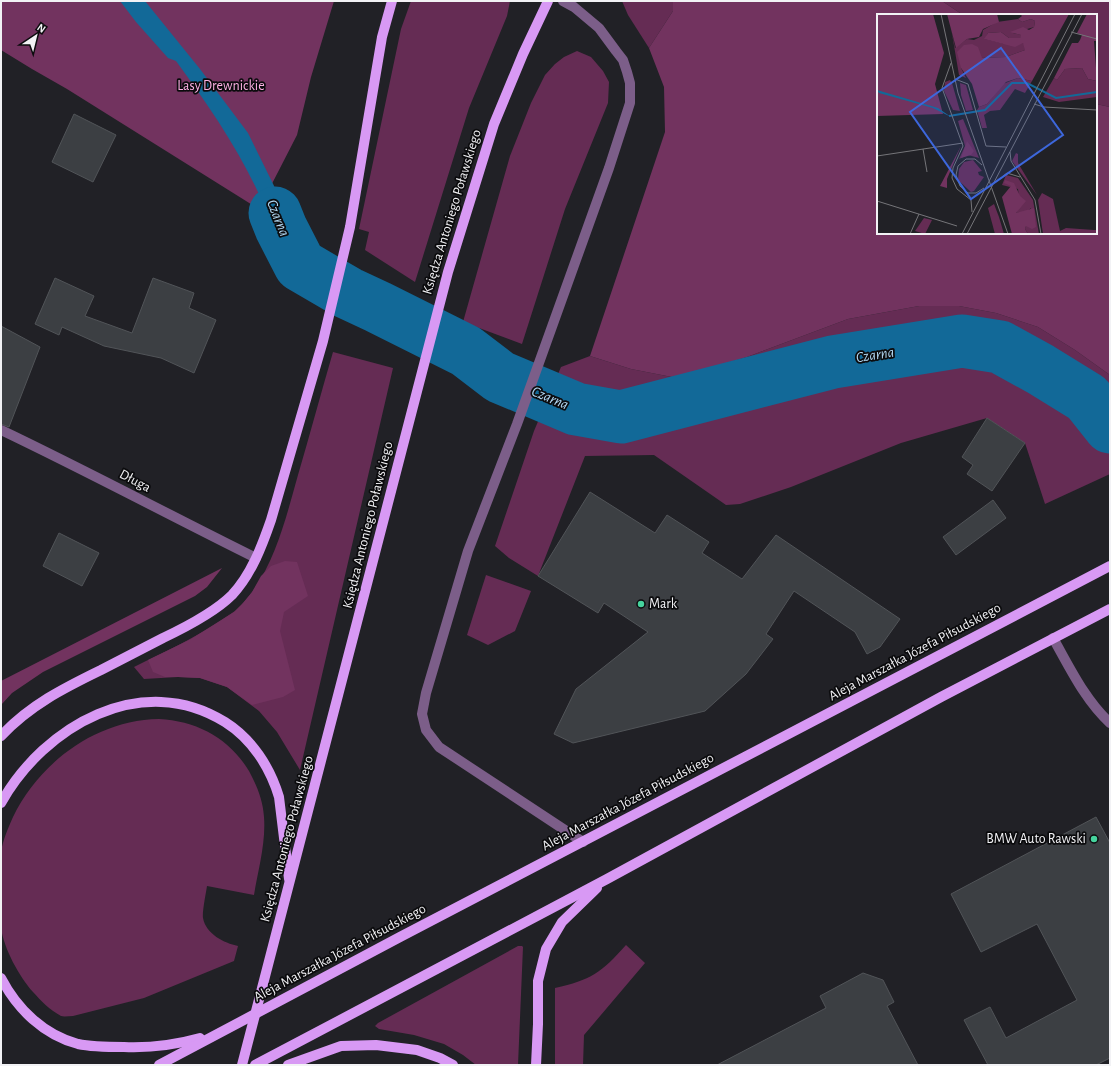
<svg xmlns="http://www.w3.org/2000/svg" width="1111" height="1066" font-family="'Alegreya Sans',sans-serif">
<rect width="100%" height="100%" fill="#212126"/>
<!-- green -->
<g fill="#652c54">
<polygon points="411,1 510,1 507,16 469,108 415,282 365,250 369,232 359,229 401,29"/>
<polygon points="622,1 673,1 673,11 649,48 628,15"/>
<polygon points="942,1 1110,1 1110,107 1096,104 1096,15 963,15"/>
<polygon points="577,51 591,57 603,71 609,82 608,103 565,209 522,344 463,322 510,156 531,103 545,75 555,64 564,57"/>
<polygon points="919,306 959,306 996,313 1038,327 1075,350 1110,375 1110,474 1045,504 1025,443 987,418 901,443 791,487 740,504 726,505 654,455 585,456 538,576 509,558 495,546 534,431 561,367 590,356 631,369 677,378 747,357 848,319"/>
<path d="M333,352L393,368L300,770L277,732L259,711L227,687L200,678L178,677L144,679L134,667C162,653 191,640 217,623C223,619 229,615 235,611C272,578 285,521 298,475C310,434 321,393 333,352Z"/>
<polygon points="486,575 531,591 515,631 488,645 467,635"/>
<path d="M159,719C197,721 229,738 249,771C257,786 263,800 264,817C266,843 258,870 254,895L207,886C206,893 202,912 203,918C206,934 224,943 238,946L234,961L144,998L73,1016C69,1016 64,1017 61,1016C50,1010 41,1001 33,992C19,976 4,949 1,928C0,917 1,905 1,894C1,880 0,865 1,852C3,840 8,828 13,817C40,762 96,720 159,719Z"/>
<path d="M626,945L645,963L584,1035L583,1065H555V988C591,980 601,973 626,945Z"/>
<polygon points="518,946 522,946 523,947 518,1065 476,1065 463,1055 444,1044 414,1035 379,1029 375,1026 378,1023"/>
</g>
<!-- forest -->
<g fill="#72335f">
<polygon points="1,1 334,1 311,77 297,135 259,209 67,89 32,69 1,50"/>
<polygon points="673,1 942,1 963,15 878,15 878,233 1096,233 1096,104 1110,107 1110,375 1075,350 1038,327 996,313 959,306 919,306 848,319 747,357 677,378 631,369 590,356 665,132 664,87 649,48 673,11"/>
<polygon points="285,561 297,562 308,596 284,612 280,631 295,690 283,697 252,705 227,687 200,678 178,677 165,677 153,672 148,660 191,639 234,612 243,603 252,592 261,576 271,566"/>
<polygon points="222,568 207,587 195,596 43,672 12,693 1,705 1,681"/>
</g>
<!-- water -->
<path fill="#126998" d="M120,1H145L200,69L248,133L279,196L294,240L305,256L315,266L311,285C289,276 277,239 269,217C246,160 212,110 176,61L168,58L136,22Z"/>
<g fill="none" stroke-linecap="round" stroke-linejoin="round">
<!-- river -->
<polyline stroke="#126998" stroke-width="53" points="275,213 281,228 300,265 348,293 378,307 466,351 500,377 576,409 621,417 833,362 962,341 1000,347 1040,369 1087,398 1110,427"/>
</g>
<!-- building -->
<g fill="#3c3f43" stroke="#515458">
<polygon points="74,114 116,135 93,182 52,162"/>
<polygon points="55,278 94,296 85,316 132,333 153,278 194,293 189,308 216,320 194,373 161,358 104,346 62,327 59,335 35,324"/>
<polygon points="1,326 40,347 9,427 1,424"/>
<polygon points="987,418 1025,443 992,491 967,474 973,465 962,457"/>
<polygon points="590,492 655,533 667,515 709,542 702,553 742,579 776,535 900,619 880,647 867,654 855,632 794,591 766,634 773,639 746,674 705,711 573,743 554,734 576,689 648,632 604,603 598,613 538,576"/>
<polygon points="993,500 1006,518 956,555 943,537"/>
<polygon points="59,533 99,553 82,586 43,566"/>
<polygon points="1096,817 1110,843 1110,1058 1096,1065 988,1065 964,1020 990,1007 1006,1038 1077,1000 1037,924 981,952 951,894"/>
<polygon points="863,973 883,980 894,1002 887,1006 918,1065 717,1065 826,1008 820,996"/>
</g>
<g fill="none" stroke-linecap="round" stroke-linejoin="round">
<!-- minor -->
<g stroke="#7c5e89" stroke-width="10">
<polyline points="563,1 574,7 599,28 616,51 623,60 627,72 630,83 630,103 609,168 517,424 468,551 426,693 422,714 426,730 439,747 583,842"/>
<path d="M1,430C87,471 171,516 256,558"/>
<path d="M1053,638C1070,668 1085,700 1110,723"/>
</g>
<!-- major -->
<g stroke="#d899f4" stroke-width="10">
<path d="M1,736C30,705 64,688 101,670C122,659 142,649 163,638C184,628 215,612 232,595C251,575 262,546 271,520L323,341L350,227L382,37L392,1"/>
<path d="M1,803C44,726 142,670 225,722C252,739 270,767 279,797L289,879"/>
<path d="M1,978C17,1009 44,1035 78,1044C92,1047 109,1047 124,1047C149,1048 175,1045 200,1038"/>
<polyline points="159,1065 400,937 1110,566"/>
<polyline points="242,1065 448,272 494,124 523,54 548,1"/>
<polyline points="255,1065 607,879 941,697 1110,609"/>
<polyline points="288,1065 341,1046 376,1045 417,1050 440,1058 453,1065"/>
<polyline points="536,1065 538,1024 538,981 546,949 562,922 597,888"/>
</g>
</g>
<!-- markers -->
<g fill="#46d49e" stroke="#0b0b0d" stroke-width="1.5">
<circle cx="641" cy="604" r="4"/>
<circle cx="1094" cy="839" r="4"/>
</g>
<g text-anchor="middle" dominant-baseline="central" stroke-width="3.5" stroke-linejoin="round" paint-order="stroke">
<!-- park labels -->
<g font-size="14" fill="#fdb0e3" stroke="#0b0b0d">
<text x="221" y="86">Lasy Drewnickie</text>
</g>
<!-- street labels -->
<g font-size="14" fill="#f2f2f5" stroke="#0b0b0d">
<text transform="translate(452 212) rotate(-73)">Księdza Antoniego Poławskiego</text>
<text transform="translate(135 481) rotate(28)">Długa</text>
<text transform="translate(368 525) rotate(-76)">Księdza Antoniego Poławskiego</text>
<text transform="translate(915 652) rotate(-28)">Aleja Marszałka Józefa Piłsudskiego</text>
<text transform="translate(628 802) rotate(-28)">Aleja Marszałka Józefa Piłsudskiego</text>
<text transform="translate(287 839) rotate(-75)">Księdza Antoniego Poławskiego</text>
<text transform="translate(340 953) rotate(-28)">Aleja Marszałka Józefa Piłsudskiego</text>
</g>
<!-- poi labels -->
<g font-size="14" fill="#f2f2f5" stroke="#0b0b0d" text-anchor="start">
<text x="649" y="604">Mark</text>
<text x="1086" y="839" text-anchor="end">BMW Auto Rawski</text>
</g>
<!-- water labels -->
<g font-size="15" font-style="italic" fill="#b0d6f1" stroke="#0b0b0d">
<text transform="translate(278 218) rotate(68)">Czarna</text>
<text transform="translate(875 355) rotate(-9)">Czarna</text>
<text transform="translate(550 398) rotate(23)">Czarna</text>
</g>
</g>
<!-- overview -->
<g transform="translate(877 14)">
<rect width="220" height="220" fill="#212126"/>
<path d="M141,5L145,8L154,5L158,7L157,13L136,19L145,21L143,24H132L124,18L111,19L108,25L128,30L146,29L148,30V36L129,43L104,44L100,33L84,54L89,64L82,61L74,14L78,34L90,25L97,26L105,22L106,16L120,8ZM205,54L211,65L220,67V83L182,88L166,83L177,64L180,66L188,55ZM141,64L155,67L148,79L138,75L123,96L113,97L107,101L110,114H105L100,96L102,93L110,90L126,70ZM73,66L75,69L83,97L76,96L67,77L68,68ZM83,69L89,71L96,96L89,97L84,81ZM86,105L102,144L91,141L82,145L88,132L81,107ZM139,139L141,140V149L160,181L135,147ZM96,146L105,157L101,158L102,161L107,163L97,177L94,178L81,166L82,155L87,148ZM129,161L141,164L156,186L162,220H151L148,215L154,194L149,198L139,199L143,192L141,175L125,171ZM165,179L176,185L183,217L189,214L217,216H220V220H166L161,186ZM117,190L122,203L127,220H118L111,194ZM47,204L55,206L48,220L38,217Z" fill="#652c54"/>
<path d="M0,0H56L67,39L58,70L66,100L0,102ZM70,0H120L122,8L106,15L102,23L90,25L79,34ZM143,0H192L155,67L141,64L129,68L110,90L102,93L95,70L84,54L80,38L87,31L95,30L101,33L105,44L129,43L148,36L146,29L138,33L107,25L111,19L124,18L132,24H143L144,21L133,18L146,13L152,16L157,13L158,7L154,5L145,8L141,5L145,2ZM210,0H220V27H217L220,67L211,65L205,54L188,55L180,66L177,64L195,29H201L203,26L205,21L200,19ZM90,127L97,137L94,141L84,144ZM84,132L70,165V174L63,172ZM128,166L137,169L143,182L149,187L139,199L157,194L159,213L155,215L149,212L148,215L151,220H135L125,183L134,172L127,169Z" fill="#72335f"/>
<path d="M0,76L61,94L74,103L56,94L2,79Z" fill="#126998"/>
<path fill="none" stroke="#126998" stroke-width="2" d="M72,102L108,96L135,69H150L179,84L220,78"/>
<path fill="none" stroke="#757579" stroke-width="1" d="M64,0L81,79L131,220M194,18L220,25M74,49L65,74L86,132L76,154L75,164L80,175L94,186L95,198M78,65L91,70L109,132L129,133M157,90L167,93L220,96M46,135L50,158M133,138L134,147L158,186L164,220M0,142L86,129M105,151L98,145H89L81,152L79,161L83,172L91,179H99L107,174M119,168L130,159L143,163M0,187L80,212M33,220L42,200M85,220L198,0M90,220L205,0"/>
<path fill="#3d67dc" fill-opacity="0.15" stroke="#3d67dc" stroke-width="2" d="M124,34L186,121L94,185L33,98Z"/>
<rect width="220" height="220" fill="none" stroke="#f2f2f5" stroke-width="2"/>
</g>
<!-- border -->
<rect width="1111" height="1066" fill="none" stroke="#f2f2f5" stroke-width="4"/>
<!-- north arrow -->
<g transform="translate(36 36) rotate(35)" stroke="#0b0b0d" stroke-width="3" paint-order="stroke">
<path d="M0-3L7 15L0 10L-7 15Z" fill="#f2f2f5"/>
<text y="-6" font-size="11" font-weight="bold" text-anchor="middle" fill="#f2f2f5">N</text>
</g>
</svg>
